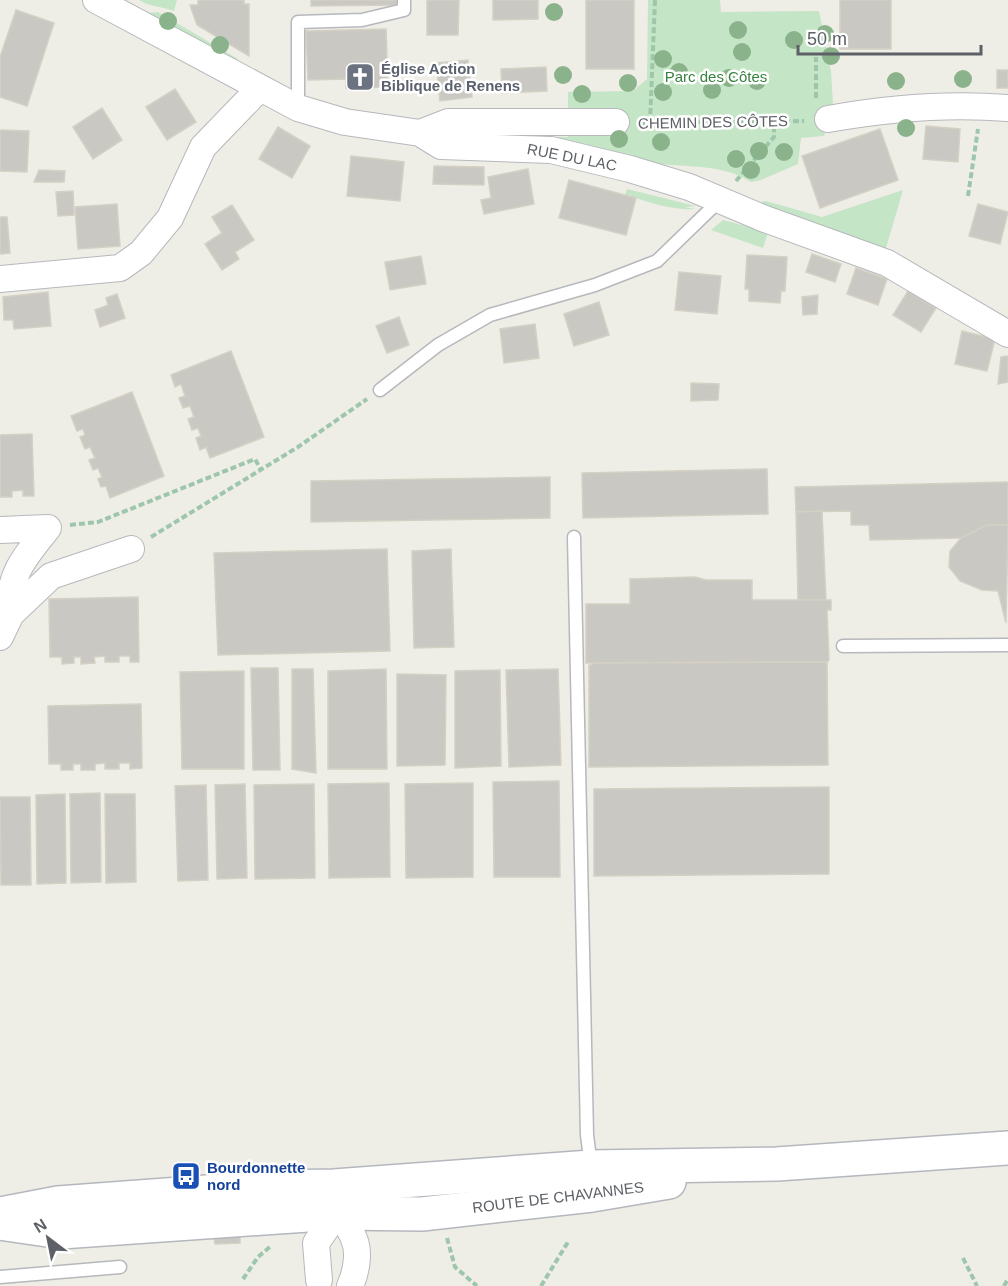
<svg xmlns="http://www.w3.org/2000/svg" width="1008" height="1286" font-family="Arial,sans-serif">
<rect width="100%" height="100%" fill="#efeee6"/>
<!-- green -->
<g fill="#c4e5c6">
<path d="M139,0H177L174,11C161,6 150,7 139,0Z"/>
<path d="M648,0H720L721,12L819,11L831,71L833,104L824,136L801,138L798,164L761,180L751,182C721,163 686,168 652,163C610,158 567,145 525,136L568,137V92L633,91L647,79Z"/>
<polygon points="158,12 238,59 235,63 148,13"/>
<path d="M627,189L696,206L685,207L695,209C671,211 647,201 625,195Z"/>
<polygon points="903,190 884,255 750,204 766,201 822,217"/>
<polygon points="723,220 768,232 763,248 711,230"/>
</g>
<!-- building -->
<g fill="#cac8c3" stroke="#d4d0c4" stroke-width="1.5">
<polygon points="198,0 244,0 244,4 249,4 249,56 197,25 190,5 198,5"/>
<polygon points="311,0 397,0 397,5 311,6"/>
<polygon points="427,0 459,0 458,35 427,35"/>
<polygon points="493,0 538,0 538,19 493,20"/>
<rect x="586" y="0" width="48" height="69"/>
<rect x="840" y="0" width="51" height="49"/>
<polygon points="16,10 54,23 27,106 0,97 0,57"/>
<polygon points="386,29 388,87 346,88 346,79 308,80 306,31"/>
<polygon points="468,60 472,97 440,101 436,63"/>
<polygon points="546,67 547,91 502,93 501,69"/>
<rect x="997" y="70" width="11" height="18"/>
<polygon points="175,89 196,122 167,140 146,107"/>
<polygon points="102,108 122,140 93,159 73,127"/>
<polygon points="926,126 960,129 958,162 923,159"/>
<polygon points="278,127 310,146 292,178 259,159"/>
<polygon points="880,129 898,180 820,208 802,156"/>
<polygon points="0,130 29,131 27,172 0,171"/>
<polygon points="351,156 404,162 400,201 347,196"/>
<polygon points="434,166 484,167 484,185 433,184"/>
<polygon points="528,169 534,204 484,214 481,200 491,198 488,177"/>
<polygon points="39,170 65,171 64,182 34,182"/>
<polygon points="569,180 636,198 626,235 559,218"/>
<polygon points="73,191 74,215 58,216 56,192"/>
<polygon points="117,204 120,246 78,249 75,207"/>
<polygon points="978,204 1008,212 1000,244 969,236"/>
<polygon points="232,205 254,240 235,252 239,259 222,270 205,244 222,233 212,217"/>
<polygon points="0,217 7,217 10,253 0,254"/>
<polygon points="812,254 841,264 835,282 806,272"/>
<polygon points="747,255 787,257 785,291 781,291 780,303 749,301 749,289 745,289"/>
<polygon points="421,256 426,284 390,290 385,262"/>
<polygon points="856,268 887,279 878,305 847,294"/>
<polygon points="679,272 721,276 717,314 675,310"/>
<polygon points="908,291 936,308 921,332 893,315"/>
<polygon points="48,292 51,326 14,329 13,320 4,320 3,297"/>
<polygon points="117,294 125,318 100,327 95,310 108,305 106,298"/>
<polygon points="818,295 817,314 803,315 802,297"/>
<polygon points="599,302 609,335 574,346 564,314"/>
<polygon points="399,317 409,345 387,353 376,326"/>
<polygon points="535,324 539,358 504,363 500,329"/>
<polygon points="962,331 995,339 987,371 955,364"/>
<polygon points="231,351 264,437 210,458 206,447 200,450 196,438 201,436 198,428 192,430 188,419 194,417 190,406 183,408 179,398 185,396 181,384 175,387 171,375"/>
<polygon points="1008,356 1008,382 998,384 1001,357"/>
<polygon points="691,383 719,384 718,400 691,401"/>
<polygon points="132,392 164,476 110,498 106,486 101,487 98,479 102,477 98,468 93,470 89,460 95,458 90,447 85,449 80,437 85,435 83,429 77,431 71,416"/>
<polygon points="32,434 34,496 23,496 23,490 12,491 12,497 0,497 0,435"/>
<polygon points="767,469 768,514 583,518 582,473"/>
<polygon points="550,477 550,518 311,522 311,481"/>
<polygon points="1008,482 1008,525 987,525 961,538 870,540 869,525 851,525 851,511 796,512 795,487"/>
<polygon points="822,511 826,600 798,600 796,512"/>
<polygon points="987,525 1008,525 1006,623 998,591 982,590 960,581 949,567 950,551 961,538"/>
<polygon points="387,549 390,651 218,655 214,553"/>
<polygon points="451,549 454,647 414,648 412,551"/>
<polygon points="695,577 706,580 752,580 752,600 831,600 831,610 827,610 829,660 827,662 586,663 586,604 630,604 630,579"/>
<polygon points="138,597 139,662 130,662 130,656 119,656 119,662 105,662 105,656 94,657 95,663 81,664 81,657 74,657 74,663 62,664 62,657 50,657 49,599"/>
<polygon points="827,662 828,765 589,767 589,665 592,665 592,663"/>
<polygon points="251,668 278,668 280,770 253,770"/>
<polygon points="292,669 313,669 316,773 292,769"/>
<polygon points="386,669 387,769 328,769 328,671"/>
<polygon points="558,669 561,765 509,767 506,670"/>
<polygon points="500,670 501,766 455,768 455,671"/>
<polygon points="244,671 244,769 182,769 180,672"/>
<polygon points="397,674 446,675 445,765 397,766"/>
<polygon points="141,704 142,768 130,769 130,763 119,763 119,769 105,769 105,763 95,764 95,770 81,770 81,764 73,764 73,770 61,770 61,764 49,764 48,706"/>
<polygon points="559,781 560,877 494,877 493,782"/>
<polygon points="389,783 390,877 329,878 328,784"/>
<polygon points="473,783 473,877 406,878 405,784"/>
<polygon points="245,784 247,878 217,879 215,785"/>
<polygon points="314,784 315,878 255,879 254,785"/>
<polygon points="206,785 208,880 178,881 175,786"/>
<polygon points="829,787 829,874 594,876 594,789"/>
<polygon points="100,793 101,882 71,883 70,794"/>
<polygon points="65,794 66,883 37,884 36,795"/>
<polygon points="105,794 135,794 136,882 106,883"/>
<polygon points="0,797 30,797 31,885 1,885"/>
<polygon points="214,1235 240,1235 240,1243 215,1244"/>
</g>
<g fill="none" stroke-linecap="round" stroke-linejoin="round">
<!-- lane casing -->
<g stroke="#b6b8bc" stroke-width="15">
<g id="lane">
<polyline points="298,108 298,22 362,20 404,10 404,0"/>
<polyline points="380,390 438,345 490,315 595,285 657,261 720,200"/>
<polyline points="574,537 587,1135 591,1166"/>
<polyline points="843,646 1008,645"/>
<polyline points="0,1277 120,1267"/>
</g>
</g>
<!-- street casing -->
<g stroke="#b6b8bc" stroke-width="28">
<g id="street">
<polyline points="96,0 298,108 345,122 420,133 441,146 551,150 630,169 689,187 765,219 887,263 1008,334"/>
<path d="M828,119C889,108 946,103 1008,108"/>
<polyline points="420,133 448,122 616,122"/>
<polyline points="0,279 120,268 141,253 170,218 203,147 259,89"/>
<path d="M0,530L48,528C26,555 6,577 11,614"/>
<polyline points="0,637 11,614 51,576 131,549"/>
<path d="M336,1200C337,1217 349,1224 354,1239C360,1252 356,1273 350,1286"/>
<polyline points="319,1280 316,1243 337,1213"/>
</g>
</g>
<!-- secondary casing -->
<g stroke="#b4b7bd" stroke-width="36">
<g id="secondary">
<polyline points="0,1214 58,1203 274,1187 334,1186 591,1167 777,1164 1008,1148"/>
<polyline points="0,1223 61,1232 337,1213 422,1214 592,1195 669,1182"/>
</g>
</g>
<!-- path -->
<g stroke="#9dc6ac" stroke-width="4" stroke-dasharray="6 3" stroke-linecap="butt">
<polyline points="816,98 816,57"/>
<polyline points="640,123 804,121"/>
<polyline points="650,123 655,0"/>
<polyline points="736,181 774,137 774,122"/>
<polyline points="968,196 978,129"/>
<polyline points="70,525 98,522 255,459 261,470"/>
<polyline points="151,537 298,447 367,399"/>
<polyline points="447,1238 455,1267 477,1286"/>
<polyline points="963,1258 977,1286"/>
<polyline points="243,1279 258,1257 271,1246"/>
<polyline points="541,1286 568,1242"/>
<polyline points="1004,1286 1008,1279"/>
</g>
<!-- lane -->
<use href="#lane" stroke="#fff" stroke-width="12"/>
<!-- street -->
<use href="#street" stroke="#fff" stroke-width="26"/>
<!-- secondary -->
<use href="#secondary" stroke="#fff" stroke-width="33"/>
</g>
<!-- trees -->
<g fill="#8ab38b">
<circle cx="554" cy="12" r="9"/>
<circle cx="168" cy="21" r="9"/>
<circle cx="738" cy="30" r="9"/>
<circle cx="825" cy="34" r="9"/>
<circle cx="794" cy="40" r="9"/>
<circle cx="220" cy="45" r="9"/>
<circle cx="742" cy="52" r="9"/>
<circle cx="831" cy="56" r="9"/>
<circle cx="663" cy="59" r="9"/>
<circle cx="679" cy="72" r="9"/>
<circle cx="563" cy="75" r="9"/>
<circle cx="729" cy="78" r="9"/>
<circle cx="963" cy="79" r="9"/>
<circle cx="757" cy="81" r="9"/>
<circle cx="896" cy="81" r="9"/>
<circle cx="628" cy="83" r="9"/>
<circle cx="712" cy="90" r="9"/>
<circle cx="663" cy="92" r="9"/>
<circle cx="582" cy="94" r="9"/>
<circle cx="906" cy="128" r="9"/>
<circle cx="619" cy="139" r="9"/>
<circle cx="661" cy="142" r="9"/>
<circle cx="759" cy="151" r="9"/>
<circle cx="784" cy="152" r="9"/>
<circle cx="736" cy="159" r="9"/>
<circle cx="751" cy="170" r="9"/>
</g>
<!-- icons -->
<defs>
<g id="church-square" transform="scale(1.5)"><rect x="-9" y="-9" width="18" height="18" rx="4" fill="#6b7280" stroke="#fff"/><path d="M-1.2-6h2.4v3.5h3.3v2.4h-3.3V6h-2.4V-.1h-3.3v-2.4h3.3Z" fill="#fff"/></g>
<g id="bus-square" transform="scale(1.5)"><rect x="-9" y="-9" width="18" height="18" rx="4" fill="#1a4fb4" stroke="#fff"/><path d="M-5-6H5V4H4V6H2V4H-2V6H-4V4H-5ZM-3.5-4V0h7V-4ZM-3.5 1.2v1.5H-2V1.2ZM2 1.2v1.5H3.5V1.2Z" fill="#fff"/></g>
</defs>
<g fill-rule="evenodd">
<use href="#church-square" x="360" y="77"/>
<use href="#bus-square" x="186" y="1176"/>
</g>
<g text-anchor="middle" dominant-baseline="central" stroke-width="5" stroke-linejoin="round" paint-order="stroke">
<!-- worship labels -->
<g font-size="15" font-weight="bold" fill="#5b616d" stroke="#fff" text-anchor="start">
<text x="381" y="68">Église Action<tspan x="381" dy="17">Biblique de Renens</tspan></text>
</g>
<!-- park labels -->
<g font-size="15" fill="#388241" stroke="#fff">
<text x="716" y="76">Parc des Côtes</text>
</g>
<!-- street labels -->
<g font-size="15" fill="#5d6066" stroke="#fff">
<text transform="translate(713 122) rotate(-1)">CHEMIN DES CÔTES</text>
<text transform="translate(572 157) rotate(11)">RUE DU LAC</text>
<text transform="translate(558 1197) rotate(-7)">ROUTE DE CHAVANNES</text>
</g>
<!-- transit labels -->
<g font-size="15" font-weight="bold" fill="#164399" stroke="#fff" text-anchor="start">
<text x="207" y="1167">Bourdonnette<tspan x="207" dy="17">nord</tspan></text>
</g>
</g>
<!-- north arrow -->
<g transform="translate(48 1238) rotate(328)" stroke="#ffffff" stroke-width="4.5" paint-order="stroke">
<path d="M0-4.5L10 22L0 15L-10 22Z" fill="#5d6066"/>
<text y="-9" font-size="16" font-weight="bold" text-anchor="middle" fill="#5d6066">N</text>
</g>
<!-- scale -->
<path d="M798 45v9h183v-9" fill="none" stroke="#5d6066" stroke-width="3"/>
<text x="807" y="45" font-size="18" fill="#5d6066" stroke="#ffffff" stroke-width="4.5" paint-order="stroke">50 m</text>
</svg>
